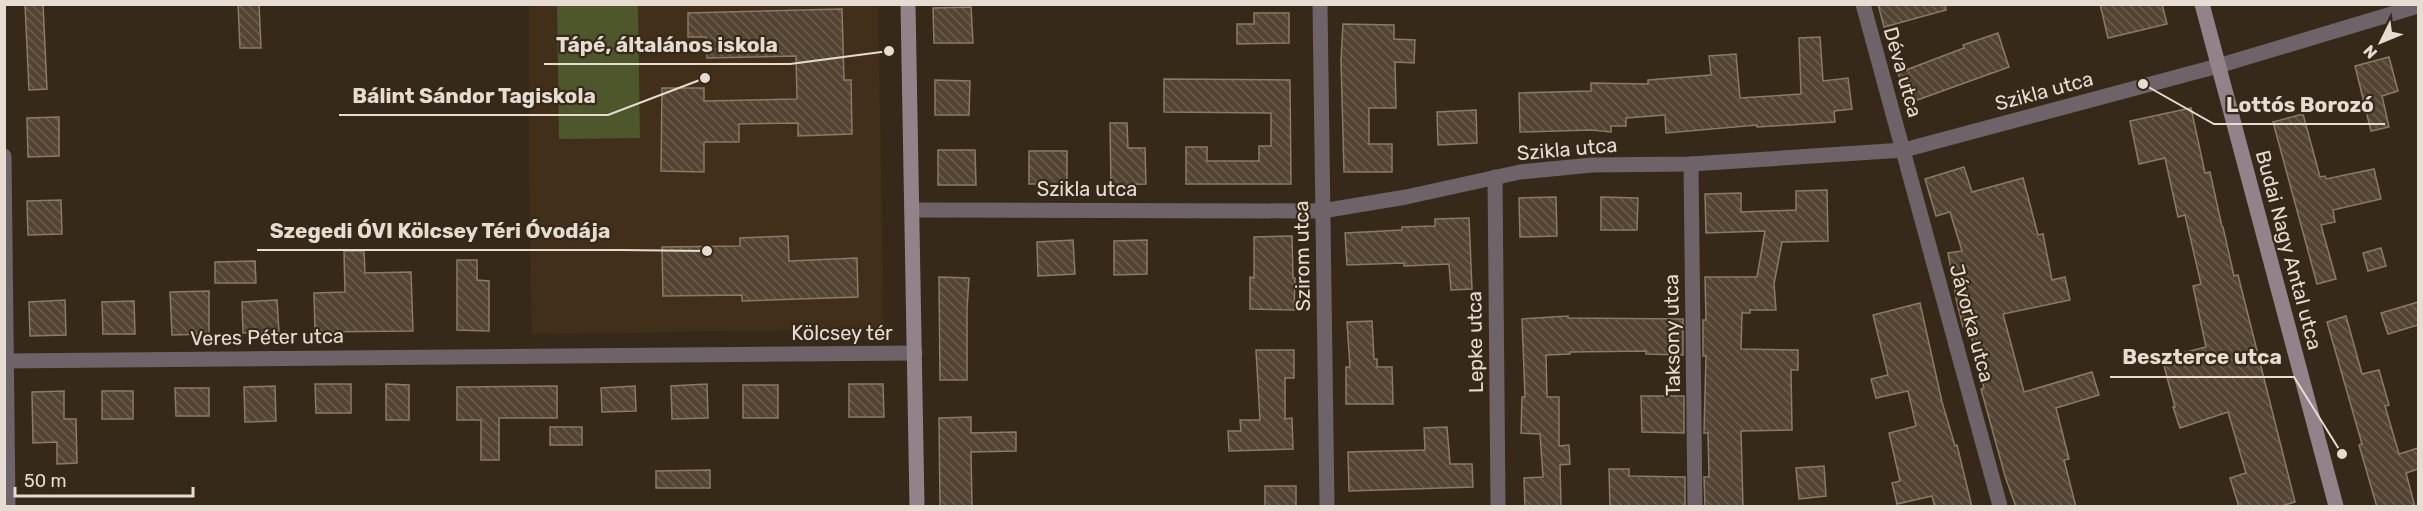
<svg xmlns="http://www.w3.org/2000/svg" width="2423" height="511" font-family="Rubik,sans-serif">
<defs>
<pattern id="building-back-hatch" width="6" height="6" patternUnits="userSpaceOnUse" patternTransform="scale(1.5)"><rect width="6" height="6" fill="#534332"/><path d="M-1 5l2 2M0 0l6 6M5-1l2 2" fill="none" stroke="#6c5e4f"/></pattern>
</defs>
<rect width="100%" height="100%" fill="#372919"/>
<!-- built -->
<polygon fill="#422f19" points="529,5 878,5 884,329 532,334 529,173"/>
<!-- pitch -->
<polygon fill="#4e562c" points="557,5 638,5 640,138 559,139"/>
<!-- building -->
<g fill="url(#building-back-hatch)" stroke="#8b7a67" stroke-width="1.5">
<polygon points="25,4 43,4 47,89 29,90"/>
<polygon points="238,4 259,4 261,48 240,48"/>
<polygon points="1878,4 1945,4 1946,10 1884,27"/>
<polygon points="2100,4 2162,4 2167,24 2108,38"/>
<polygon points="971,7 973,43 934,43 933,8"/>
<polygon points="842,9 844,80 851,80 852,134 798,136 798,123 739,124 739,142 704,142 704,172 661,171 662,88 704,88 704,101 797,99 796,56 707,58 706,37 688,37 688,13"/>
<polygon points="1254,13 1289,13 1289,43 1237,44 1237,24 1254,24"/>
<polygon points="1343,24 1394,25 1394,39 1415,40 1414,63 1395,62 1396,108 1369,108 1369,144 1392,144 1392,172 1344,172 1341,60"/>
<polygon points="1998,33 2009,67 1909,103 1898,73 1964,48 1963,45"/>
<polygon points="1820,37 1823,81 1848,78 1852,109 1834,111 1835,122 1757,127 1757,125 1666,133 1665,115 1626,118 1626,126 1611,126 1611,132 1591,130 1520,132 1519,93 1591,91 1591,83 1648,84 1648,80 1711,75 1709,56 1736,54 1740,98 1801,94 1799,38"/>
<polygon points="2389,57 2398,91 2382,96 2389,127 2371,131 2355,66"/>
<polygon points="1164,79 1290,80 1291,184 1186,184 1186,147 1207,147 1207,161 1259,161 1259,146 1271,146 1271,113 1164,112"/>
<polygon points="935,80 970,81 969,115 935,115"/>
<polygon points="2191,108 2205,173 2210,172 2222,227 2223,227 2234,276 2238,275 2295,502 2278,507 2239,507 2230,478 2246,473 2228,412 2180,428 2173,407 2175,407 2162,358 2206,347 2193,286 2201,284 2185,215 2178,217 2165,158 2139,164 2130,121"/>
<polygon points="1476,110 1477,143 1438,145 1437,112"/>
<polygon points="2303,114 2320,177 2325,176 2326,179 2374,169 2381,199 2333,210 2335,222 2321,225 2336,279 2317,284 2273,122"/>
<polygon points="59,117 59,156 28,157 27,118"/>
<polygon points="1110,123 1127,123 1128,148 1145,148 1146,184 1111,185"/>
<polygon points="938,150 975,150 976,185 938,185"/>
<rect x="1029" y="151" width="38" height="33"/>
<polygon points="1964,167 1972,192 2023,178 2038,235 2043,234 2052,280 2065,277 2070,300 2003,314 2024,392 2092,372 2099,395 2056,408 2069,459 2064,460 2076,507 2016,507 2005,476 1981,389 1984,388 1969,326 1963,327 1957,303 1948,253 1962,251 1950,212 1936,216 1925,179"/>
<polygon points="1827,190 1828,241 1782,242 1774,284 1776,310 1750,310 1750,313 1742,313 1741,349 1798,350 1798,370 1791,370 1792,430 1741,431 1743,507 1705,507 1704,477 1709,477 1708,433 1704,433 1706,356 1703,356 1703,320 1706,320 1705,277 1757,277 1765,231 1706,233 1705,194 1741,193 1741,212 1796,210 1796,191"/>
<polygon points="1556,197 1557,236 1520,237 1519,198"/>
<polygon points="1601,197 1638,198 1637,230 1601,230"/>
<polygon points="61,200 62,234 28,235 27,201"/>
<polygon points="1469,218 1472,289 1451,290 1449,264 1404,266 1404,263 1347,265 1345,233 1402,230 1402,227 1435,226 1435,219"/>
<polygon points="788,236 789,261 857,258 858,297 742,301 742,295 663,296 662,247 740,246 740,238"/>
<polygon points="1292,236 1293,278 1295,278 1294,310 1250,309 1250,277 1254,278 1254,237"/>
<polygon points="1073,240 1075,274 1038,276 1037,242"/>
<polygon points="1147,240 1147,274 1114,275 1114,241"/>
<polygon points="2381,248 2386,266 2368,271 2363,253"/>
<polygon points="344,251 364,251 365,273 411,272 413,331 315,332 314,293 345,292"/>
<polygon points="457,260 477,260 477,280 489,281 489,331 457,330"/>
<polygon points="255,261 256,283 215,283 215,262"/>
<polygon points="939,277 969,278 967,309 967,380 940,380"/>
<polygon points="209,291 209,334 172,335 170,292"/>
<polygon points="65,300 66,335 30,336 29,302"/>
<polygon points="277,300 279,332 243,333 242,302"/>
<polygon points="134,301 135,334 103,334 102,302"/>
<polygon points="2418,302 2418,325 2388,334 2381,313"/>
<polygon points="1920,303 1942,402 1955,446 1957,445 1972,507 1935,507 1932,496 1897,504 1892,483 1900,481 1889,433 1916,426 1908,391 1876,398 1871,379 1888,375 1873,315"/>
<polygon points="1568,316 1568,318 1683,319 1683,355 1646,354 1646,351 1570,352 1570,354 1546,355 1547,397 1559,397 1559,446 1569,445 1570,464 1560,465 1561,507 1525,507 1524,478 1543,477 1540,434 1521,433 1522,397 1525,397 1522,319"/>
<polygon points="2346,316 2362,374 2379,370 2389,405 2385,406 2399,454 2418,448 2418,469 2406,473 2415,507 2377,507 2359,445 2362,444 2327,322"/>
<polygon points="1372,321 1374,359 1377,359 1377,367 1392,367 1393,404 1346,404 1346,367 1350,367 1347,322"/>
<polygon points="1256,350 1294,350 1294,378 1285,378 1285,419 1292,418 1293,449 1229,451 1228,431 1241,431 1240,420 1260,420"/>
<polygon points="315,384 351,384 351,413 316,413"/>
<polygon points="386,384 409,385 409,420 386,420"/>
<polygon points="707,384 708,418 672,419 671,386"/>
<polygon points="849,384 883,384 884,417 849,417"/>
<rect x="743" y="385" width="35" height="33"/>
<polygon points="275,386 276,421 245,422 244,387"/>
<polygon points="557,386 557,418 499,418 499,460 481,460 481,420 457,420 457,387"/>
<polygon points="635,386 636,411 602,412 601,388"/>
<polygon points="175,388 209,388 209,416 176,416"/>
<polygon points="64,391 64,419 76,419 77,463 57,464 57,442 33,443 32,392"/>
<rect x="102" y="391" width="31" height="28"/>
<polygon points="1641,396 1684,396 1684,433 1642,432"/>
<polygon points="971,417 971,433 1016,432 1016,451 971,452 972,507 940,507 939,418"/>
<rect x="550" y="427" width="32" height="18"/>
<polygon points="1447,427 1450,464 1472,464 1473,487 1349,491 1348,452 1425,450 1424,428"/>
<polygon points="1824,466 1826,496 1799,499 1796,468"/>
<polygon points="1609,469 1629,469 1629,476 1685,477 1685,506 1610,507"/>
<polygon points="710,470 710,488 656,488 656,471"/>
<rect x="1265" y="486" width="31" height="21"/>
</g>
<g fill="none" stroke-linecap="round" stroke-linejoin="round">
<!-- street -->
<g stroke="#6e6369" stroke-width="15">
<polyline points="1320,4 1327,506"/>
<polyline points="1863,4 2000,506"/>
<polyline points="4,156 8,506"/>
<polyline points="1691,164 1695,506"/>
<polyline points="1495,177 1498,506"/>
<polyline points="912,210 1322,211 1406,197 1520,172 1592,165 1691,164 1904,150 2218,66 2418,6"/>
<polyline points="4,361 915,353"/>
</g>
<!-- secondary -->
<g stroke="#93828a" stroke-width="15">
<polyline points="908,4 917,506"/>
<polyline points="2202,4 2336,506"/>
</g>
</g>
<g text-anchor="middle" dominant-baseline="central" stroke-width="4.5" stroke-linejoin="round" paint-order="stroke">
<!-- street labels -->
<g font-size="20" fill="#e6dcd2" stroke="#372919">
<text transform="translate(1903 72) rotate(74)">Déva utca</text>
<text transform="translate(2044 91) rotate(-15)">Szikla utca</text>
<text transform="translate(1567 149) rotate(-5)">Szikla utca</text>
<text x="1087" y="189">Szikla utca</text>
<text transform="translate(2289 250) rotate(75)">Budai Nagy Antal utca</text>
<text transform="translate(1302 256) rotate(-91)">Szirom utca</text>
<text transform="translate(1972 323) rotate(75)">Jávorka utca</text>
<text x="842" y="333">Kölcsey tér</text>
<text transform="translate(1672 335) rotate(-91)">Taksony utca</text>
<text transform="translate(267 337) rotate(-1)">Veres Péter utca</text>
<text transform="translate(1475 342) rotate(-91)">Lepke utca</text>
</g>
</g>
<!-- callouts -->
<path fill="none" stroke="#e6dcd2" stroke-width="2" d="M889 51L790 64H544M705 78L608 115H339M2143 84L2214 124H2385M707 251L622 250H257M2342 454L2294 377H2110"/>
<g fill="#e6dcd2" stroke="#372919" stroke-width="2">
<circle cx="889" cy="51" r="6"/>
<circle cx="705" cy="78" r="6"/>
<circle cx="2143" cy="84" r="6"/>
<circle cx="707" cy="251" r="6"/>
<circle cx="2342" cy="454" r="6"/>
</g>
<g font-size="21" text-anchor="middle" font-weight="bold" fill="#e6dcd2" stroke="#372919" stroke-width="4.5" stroke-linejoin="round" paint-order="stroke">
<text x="667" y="52">Tápé, általános iskola</text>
<text x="474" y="103">Bálint Sándor Tagiskola</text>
<text x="2300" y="112">Lottós Borozó</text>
<text x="440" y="238">Szegedi ÓVI Kölcsey Téri Óvodája</text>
<text x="2202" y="364">Beszterce utca</text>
</g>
<!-- border -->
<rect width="2423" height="511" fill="none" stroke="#e6dcd2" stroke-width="12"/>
<!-- north arrow -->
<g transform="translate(2381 42) rotate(227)" stroke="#372919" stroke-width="4.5" paint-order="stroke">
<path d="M0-4.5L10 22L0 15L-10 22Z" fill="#e6dcd2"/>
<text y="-9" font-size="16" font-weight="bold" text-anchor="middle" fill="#e6dcd2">N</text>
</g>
<!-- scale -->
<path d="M15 487v9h178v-9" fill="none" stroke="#e6dcd2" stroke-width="3"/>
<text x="24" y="487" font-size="18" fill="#e6dcd2" stroke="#372919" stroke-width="4.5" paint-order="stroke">50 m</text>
</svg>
